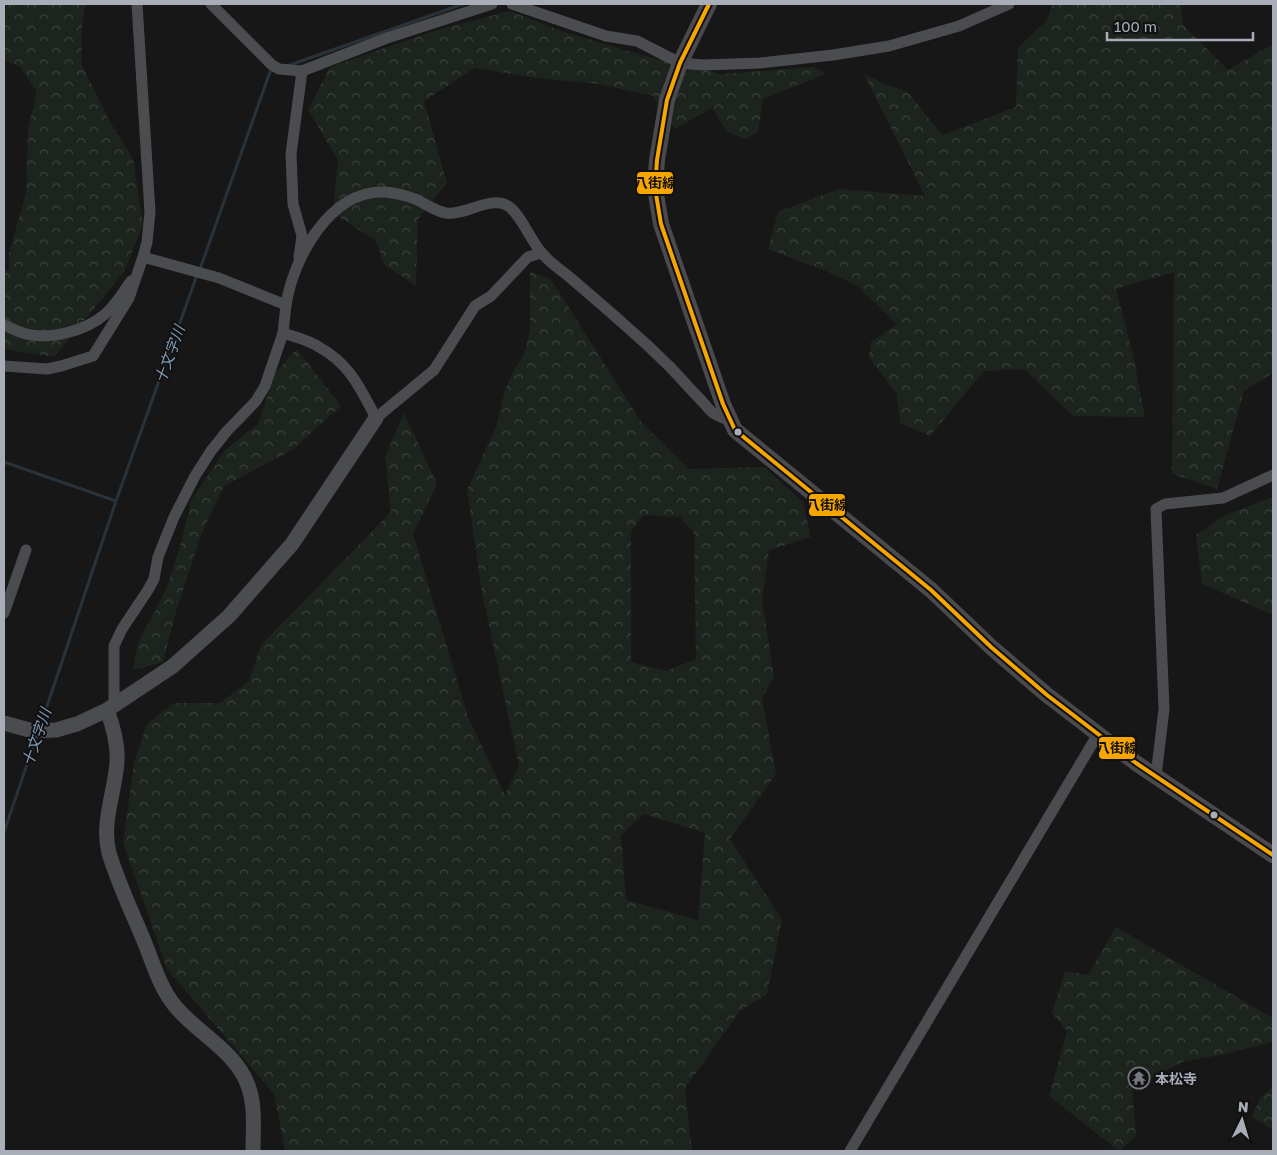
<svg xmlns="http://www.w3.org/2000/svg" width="1277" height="1155" font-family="'Golos Text','Noto Sans JP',sans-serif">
<defs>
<pattern id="forest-crowns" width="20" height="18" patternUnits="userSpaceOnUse" patternTransform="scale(1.25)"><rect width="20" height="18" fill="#1d241e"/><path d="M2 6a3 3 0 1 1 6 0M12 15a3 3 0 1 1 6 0" fill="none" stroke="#3b413d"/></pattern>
</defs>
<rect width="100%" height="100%" fill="#171717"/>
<!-- forest -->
<g fill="url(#forest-crowns)" fill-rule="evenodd">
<polygon points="4,4 85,4 81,36 82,65 109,120 133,159 143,225 124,272 54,357 4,349 4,270 9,271 9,253 26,193 28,128 37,92 20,67 4,60"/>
<polygon points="1052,4 1181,4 1183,25 1228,70 1273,44 1273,373 1244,391 1217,489 1172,474 1174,272 1116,289 1133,355 1145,417 1073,416 1024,369 984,371 930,436 900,423 897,395 869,357 871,342 897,324 857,286 831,273 768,249 778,212 839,189 925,196 864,74 887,85 908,92 942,135 1016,107 1018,48 1048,19"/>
<polygon points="510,11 561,31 649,57 721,74 814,67 826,74 763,99 758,132 745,139 726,131 712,108 675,129 653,96 599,84 536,78 475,68 424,101 447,183 418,219 416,286 384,264 376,241 333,213 338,160 308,110 330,67 437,30"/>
<path d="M530,272L551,279L641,422L689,469L764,467L803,502L811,537L769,550L762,600L774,677L762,698L776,774L730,839L782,920L767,994L740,1011L685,1088L692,1151H285L274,1094L167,969L123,843L134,763L147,724L174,703H220L249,681L261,645L391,512L385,457L404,413L437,484L413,534L468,717L505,795L519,766L482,593L467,490L497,425L504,393L514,369L524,355L530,330ZM643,515L680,517L694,533L696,659L666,671L631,662V532ZM644,814L705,833L698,920L626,900L621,835Z"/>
<polygon points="297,349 341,406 292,450 224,486 202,533 177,608 163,662 133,670 138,643 165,592 179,550 192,499 225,450 258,424 275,373"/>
<polygon points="1273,497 1273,615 1202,584 1196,535 1225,515"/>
<polygon points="1116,927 1273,1018 1273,1042 1220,1055 1182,1062 1132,1088 1136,1136 1119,1151 1049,1096 1067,1031 1052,1013 1065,971 1088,975"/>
<polygon points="1273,1086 1273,1130 1252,1117 1260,1098"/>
</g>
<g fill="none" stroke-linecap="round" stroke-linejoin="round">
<!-- stream -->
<g stroke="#2a3239" stroke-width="3">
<polyline points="287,66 463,4"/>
<polyline points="200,269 270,72 274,70"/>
<polyline points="4,462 116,501"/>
<polyline points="40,727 116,501 197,275"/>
<polyline points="4,832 37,735"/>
</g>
<!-- minor -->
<g stroke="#4b4c50" stroke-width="11">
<polyline points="211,4 272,65 279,69 302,71 387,38 492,4"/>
<polyline points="512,4 606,36 637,41 680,63 704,65 760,63 833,55 889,46 959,26 1009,4"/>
<path d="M143,257L219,278L286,305C293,259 330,189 385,192C395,193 405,195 415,199C425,203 434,211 446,213C464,216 491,195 508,206C520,213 531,241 541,252C548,261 558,268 567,275C587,292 607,309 627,327C641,339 655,352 669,366C679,376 689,388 700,399C704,403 708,409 713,413C718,416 724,418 730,421"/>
<polyline points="299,257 302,236 293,204 291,154 302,71"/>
<path d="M4,325C11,328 18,332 26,334C50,340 85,331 104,315C115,307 123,292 131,281"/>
<path d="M283,333C295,337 309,340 319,347C350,364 360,388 376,418L434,370L475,306L491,296L528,257L541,253"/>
<polyline points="4,366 47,369 61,366 93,356 129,298 143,257 147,242 150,212 137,4"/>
<polyline points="4,613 26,550"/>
<polyline points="114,705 114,646 122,629 148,590 154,579 158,557 174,517 195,476 211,451 227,431 256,401 265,386 283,333 286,305"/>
<polyline points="1156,776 1164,709 1156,509 1165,504 1223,498 1273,475"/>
<polyline points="850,1151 1098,734"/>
</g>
<!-- tertiary -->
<g stroke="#4b4c50" stroke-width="15">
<path d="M107,710C113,726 118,746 117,762C115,792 101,823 109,853C118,883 132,912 144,941C153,963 160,988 175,1006C197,1033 234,1050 247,1083C256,1104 253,1129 253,1151"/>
<polyline points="4,723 33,731 56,730 77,724 107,710 173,666 229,616 292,544 376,418"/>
</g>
<!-- secondary -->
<polyline stroke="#4a4a4e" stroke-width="16" points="709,4 680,63 667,100 657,160 655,188 661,224 723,404 735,430 931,590 991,647 1047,695 1136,763 1273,855"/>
<!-- bus-1 casing -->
<g stroke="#111113" stroke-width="8">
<polyline id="bus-1" points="709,4 680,63 667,100 657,160 655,188 661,224 723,404 735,430 931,590 991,647 1047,695 1136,763 1273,855"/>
</g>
<!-- bus-1 -->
<use href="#bus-1" stroke="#f7a600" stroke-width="4"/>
</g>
<!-- icons -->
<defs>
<g id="temple-ring" transform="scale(1.125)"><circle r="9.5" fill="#111113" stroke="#757880" stroke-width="1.5"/><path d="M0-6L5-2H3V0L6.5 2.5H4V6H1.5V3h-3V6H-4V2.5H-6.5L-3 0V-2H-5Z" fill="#757880"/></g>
</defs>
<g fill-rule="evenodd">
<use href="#temple-ring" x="1139" y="1078"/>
</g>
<!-- markers -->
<g fill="#a8adb8" stroke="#111113" stroke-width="2">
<circle cx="738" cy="432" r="4.5"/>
<circle cx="1214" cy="815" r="4.5"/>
</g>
<g text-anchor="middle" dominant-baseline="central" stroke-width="4" stroke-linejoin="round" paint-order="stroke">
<!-- poi labels -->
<g font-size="14" font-weight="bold" fill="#a8adb8" stroke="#111113" text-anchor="start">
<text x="1155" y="1078">本松寺</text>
</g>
<!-- water labels -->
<g font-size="15" font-style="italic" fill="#7f9bb3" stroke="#111113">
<text transform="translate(169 354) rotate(-70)">十文字川</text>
<text transform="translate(36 737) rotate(-71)">十文字川</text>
</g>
</g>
<g stroke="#111113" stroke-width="2">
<rect x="636" y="171" width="38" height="24" rx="5" fill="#f7a600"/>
<rect x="808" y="493" width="38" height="24" rx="5" fill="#f7a600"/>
<rect x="1098" y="736" width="38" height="24" rx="5" fill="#f7a600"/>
</g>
<g font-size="14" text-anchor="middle" font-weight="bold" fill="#111">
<text x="655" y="188">八街線</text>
<text x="827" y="510">八街線</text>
<text x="1117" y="753">八街線</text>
</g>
<!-- border -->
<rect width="1277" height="1155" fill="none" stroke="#a8adb8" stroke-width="10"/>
<!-- north arrow -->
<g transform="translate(1242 1120) rotate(5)" stroke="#111113" stroke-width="4" paint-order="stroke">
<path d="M0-4L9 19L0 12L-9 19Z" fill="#a8adb8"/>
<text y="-8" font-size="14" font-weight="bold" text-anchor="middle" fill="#a8adb8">N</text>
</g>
<!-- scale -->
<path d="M1107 32v8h146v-8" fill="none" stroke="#a8adb8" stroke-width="2.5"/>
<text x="1114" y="32" font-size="15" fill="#a8adb8" stroke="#111113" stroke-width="4" paint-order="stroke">100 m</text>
</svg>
